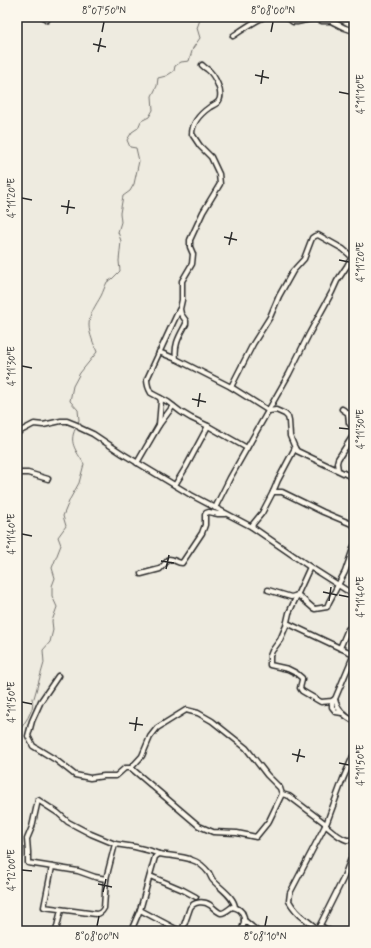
<svg xmlns="http://www.w3.org/2000/svg" width="371" height="948" font-family="Mynerve,sans-serif">
<rect width="100%" height="100%" fill="#eeebe0"/>
<filter id="ink" filterUnits="userSpaceOnUse"><feTurbulence type="fractalNoise" baseFrequency=".025" numOctaves="2"/><feDisplacementMap in="SourceGraphic" scale="8" xChannelSelector="R" yChannelSelector="G"/><feConvolveMatrix kernelMatrix="1 2 1 2 8 2 1 2 1" color-interpolation-filters="sRGB"/></filter>
<g filter="url(#ink)">
<g fill="none" stroke-linecap="round" stroke-linejoin="round">
<!-- stream -->
<g stroke="#74726e" stroke-width="1">
<path d="M78,423L79,420L78,410L70,401L73,386L80,373L97,352C94,344 89,334 89,325C89,314 96,305 101,296C103,292 105,286 107,282L112,279L120,271L119,261L121,241L118,232L121,222L120,213L123,196L130,191L134,184L139,161L136,148L130,147L127,140L132,132L138,128L141,121L149,117L153,110L152,96L157,86L158,78L166,76L174,71L175,66L181,62L189,61L193,48L200,38L197,28L201,17"/>
<path d="M34,698L44,663L43,650L50,642L53,630L52,621L57,607L52,596V586L55,578L52,568L61,545L58,537L66,526L63,516L70,499L79,483L84,464C76,450 67,442 77,426"/>
<path d="M17,737C20,727 28,720 31,711C33,707 33,703 32,698"/>
<polyline points="17,768 18,769 18,775 17,775"/>
</g>
<!-- street casing -->
<g stroke="#2b2b2b" stroke-width="7">
<g id="street">
<polyline points="44,17 47,20"/>
<polyline points="287,17 289,19 293,22 297,22 315,18 322,21 331,21 345,28 354,31"/>
<path d="M233,36C243,29 253,22 264,17"/>
<path d="M202,65C204,67 205,68 207,69C214,74 225,94 218,102C216,104 212,106 210,107C200,114 192,122 192,134L200,146L211,157L219,174L220,184L203,212L190,240V247L193,254L192,264L182,281V300L180,309L181,314L186,321V324C179,337 174,344 176,359L231,387L253,344L270,317L279,296L293,271L304,259L312,238L315,236L318,235L343,249L352,257L347,266L337,281L332,292L309,334L289,374L230,478L215,508"/>
<path d="M179,310L147,379C147,385 148,388 151,393L168,402L181,412L191,418L208,426L247,448"/>
<polyline points="159,352 176,359"/>
<polyline points="231,387 269,411 276,410 285,414 288,417 289,421 290,436 295,448 297,451 354,478"/>
<polyline points="342,409 348,413 349,423 354,429"/>
<polyline points="159,425 173,406"/>
<polyline points="17,433 34,424 43,425 61,421 67,421 77,425 80,428 93,434 123,454 191,495 252,527 310,567 354,595"/>
<polyline points="137,463 159,425 161,401 160,398"/>
<polyline points="338,470 337,463 338,459 354,434"/>
<polyline points="17,473 28,473 48,479"/>
<polyline points="175,485 186,467 208,426"/>
<polyline points="273,492 282,492 323,512 354,525"/>
<polyline points="252,527 253,524 262,513 273,492 278,480 295,448"/>
<path d="M310,567L289,613L286,626L280,640L272,651L270,656V665L288,669L296,673L302,678V680L300,688L302,691L321,702L332,701L335,699C337,710 344,716 354,721"/>
<path d="M141,574L160,569L169,559C174,559 177,563 182,563L202,533L205,525V515L206,513L209,512L218,514H225"/>
<polyline points="268,590 291,597 298,595 313,608 315,609 327,607 329,602 345,572 354,546"/>
<polyline points="287,623 340,648"/>
<polyline points="58,676 41,701 32,721 28,736 33,746 56,760 75,775 90,778 104,776 116,776 125,768 131,768 199,826 213,832 237,833 256,837 269,821 282,794"/>
<polyline points="335,699 354,654 340,648 348,629 354,627"/>
<polyline points="332,701 332,707 336,712 342,713"/>
<polyline points="131,768 142,756 150,737 157,728 186,710 198,713 212,721 246,748 267,775 280,788 282,794 289,796 326,824"/>
<path d="M325,825C331,830 339,838 347,840C350,840 352,840 354,840"/>
<path d="M52,867L44,907L96,914C100,914 102,912 104,908L106,879L115,844"/>
<polyline points="348,867 354,869"/>
<polyline points="150,876 183,890 196,897"/>
<polyline points="106,879 95,877 78,871 28,863 28,852 27,839 32,827 38,800 58,813 68,822 91,834 115,844 135,847 151,851 159,854"/>
<polyline points="140,910 176,929 181,931"/>
<polyline points="244,920 257,931"/>
<polyline points="320,926 330,931"/>
<path d="M318,930C313,925 310,923 305,919C298,914 293,908 289,901L290,893L327,822L343,779L354,754"/>
<polyline points="56,931 61,910"/>
<path d="M131,931L140,910L155,857L159,854C170,856 182,856 192,860C199,862 205,868 209,873C210,875 211,877 212,879C218,887 234,896 235,907"/>
<path d="M182,931L190,908C194,901 204,901 210,905C214,908 217,912 221,913C225,913 229,909 232,907C246,909 246,921 241,931"/>
<polyline points="317,931 343,879 354,851"/>
</g>
</g>
<!-- street -->
<use href="#street" stroke="#fbf7ec" stroke-width="4"/>
</g>
</g>
<!-- ticks -->
<path fill="none" stroke="#2b2b2b" stroke-width="1.5" d="M102,32L104,22M271,32L273,22M93,44L106,47M98,52L101,38M255,75L269,78M261,84L263,70M339,92L349,94M22,198L32,200M61,206L75,208M67,214L69,200M224,237L237,240M229,245L232,232M339,260L349,262M22,366L32,368M192,399L206,402M198,407L200,393M339,428L349,429M22,534L32,536M161,561L174,563M166,569L169,555M323,592L337,595M339,595L349,597M329,601L331,587M22,702L32,704M129,723L143,725M135,731L137,717M292,754L305,757M297,762L300,749M339,763L349,765M22,870L32,871M98,884L112,887M103,892L106,879M97,926L99,916M265,926L267,916"/>
<!-- margin -->
<rect width="371" height="948" fill="none" stroke="#fbf7ec" stroke-width="44"/>
<rect x="22" y="22" width="327" height="904" fill="none" stroke="#2b2b2b" stroke-width="1.5"/>
<g font-size="10" text-anchor="middle" fill="#2b2b2b">
<text x="104" y="14">8°07'50"N</text>
<text x="273" y="14">8°08'00"N</text>
<text transform="translate(360 94) rotate(-90)" y="4">4°11'10"E</text>
<text transform="translate(11 198) rotate(-90)" y="4">4°11'20"E</text>
<text transform="translate(360 262) rotate(-90)" y="4">4°11'20"E</text>
<text transform="translate(11 366) rotate(-90)" y="4">4°11'30"E</text>
<text transform="translate(360 429) rotate(-90)" y="4">4°11'30"E</text>
<text transform="translate(11 534) rotate(-90)" y="4">4°11'40"E</text>
<text transform="translate(360 597) rotate(-90)" y="4">4°11'40"E</text>
<text transform="translate(11 702) rotate(-90)" y="4">4°11'50"E</text>
<text transform="translate(360 765) rotate(-90)" y="4">4°11'50"E</text>
<text transform="translate(11 870) rotate(-90)" y="4">4°12'00"E</text>
<text x="97" y="940">8°08'00"N</text>
<text x="265" y="940">8°08'10"N</text>
</g>
</svg>
